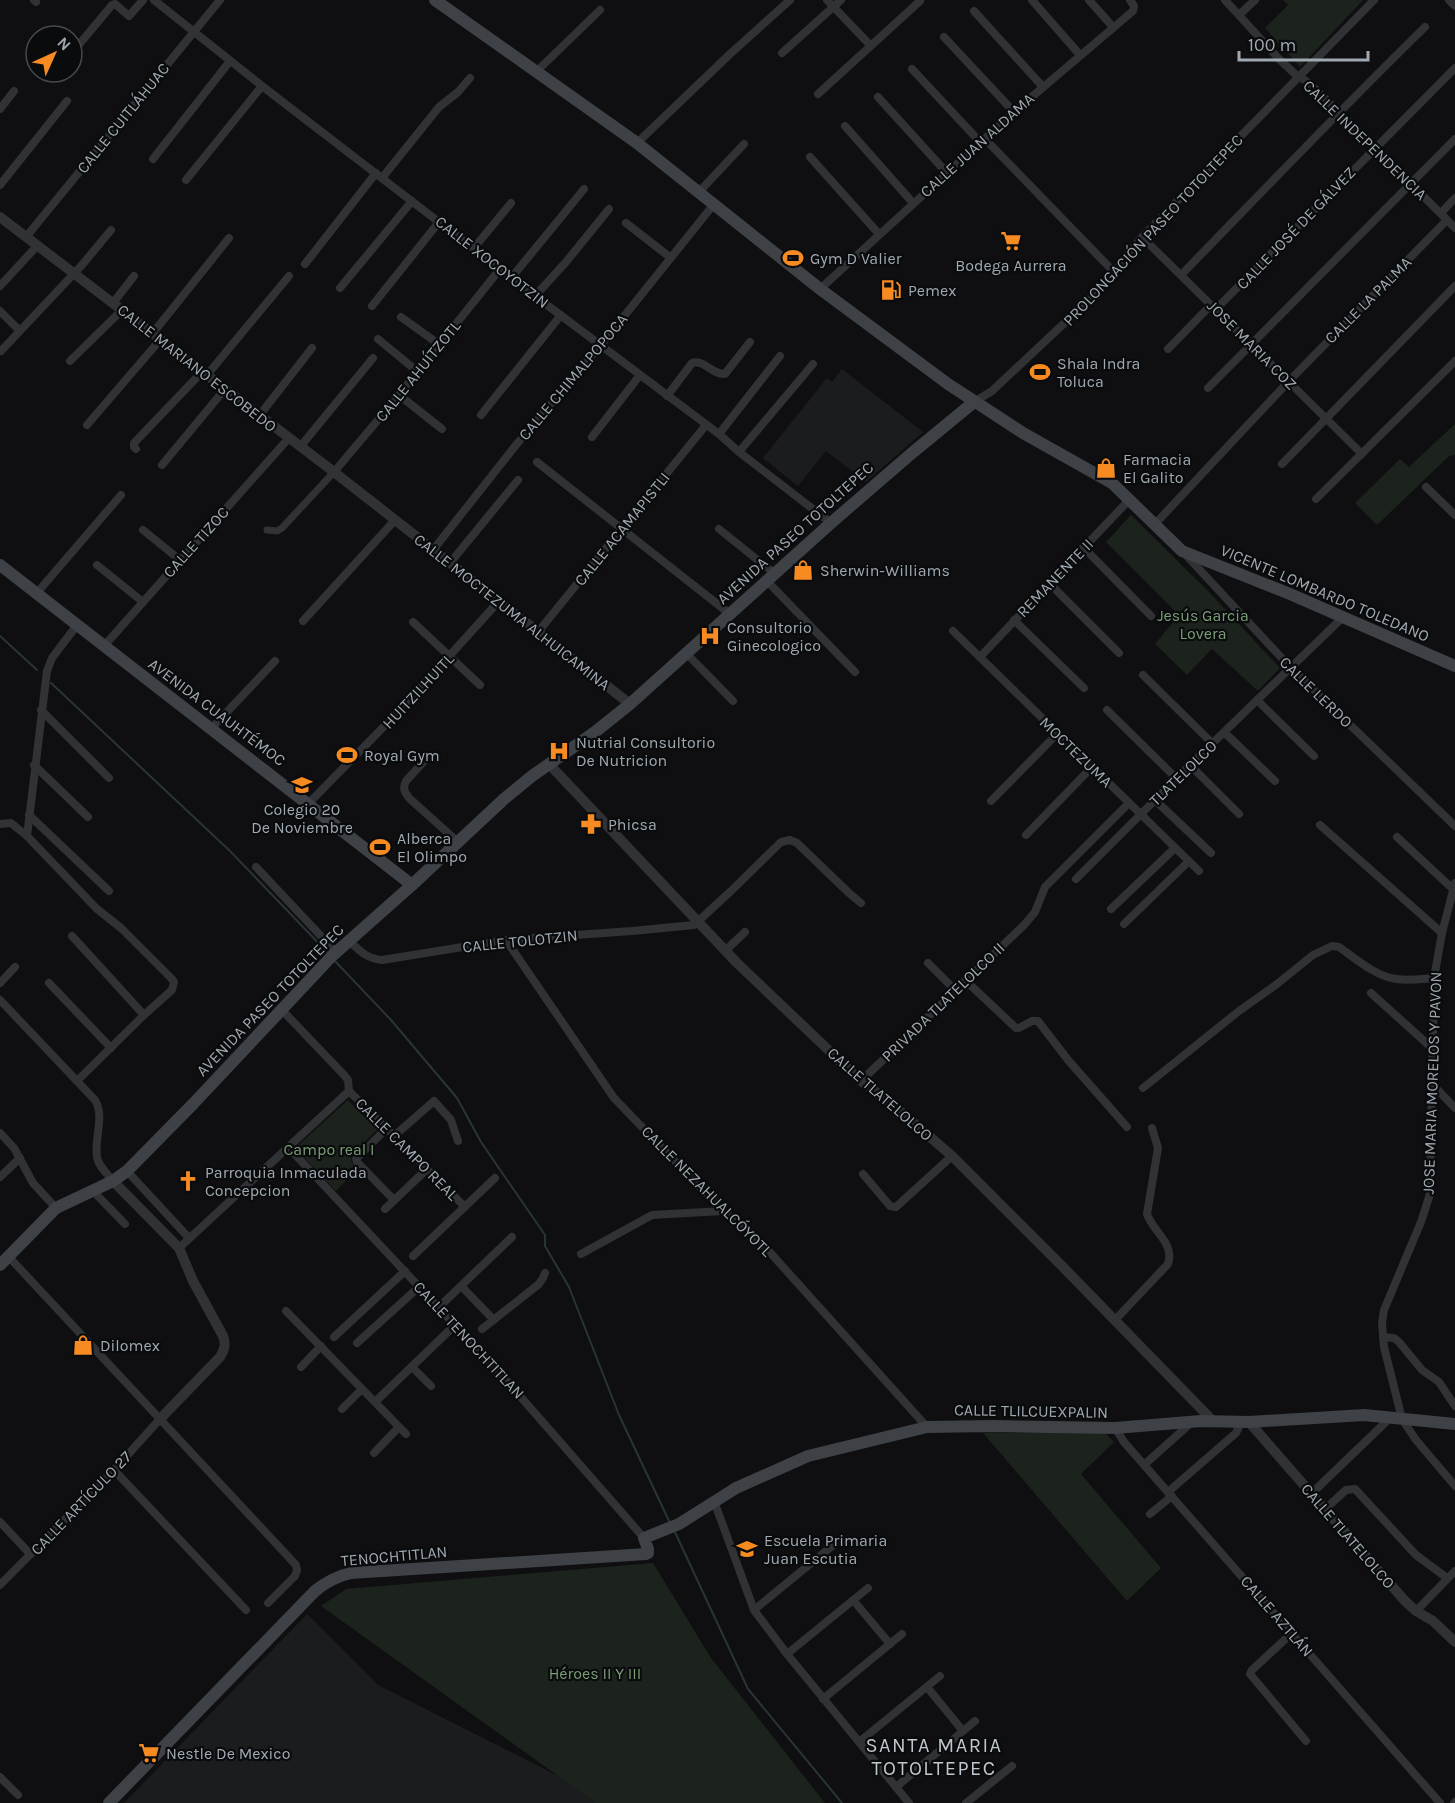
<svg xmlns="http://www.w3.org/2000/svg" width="1455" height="1803" font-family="Karla,sans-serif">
<rect width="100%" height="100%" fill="#0f0f11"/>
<!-- built -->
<g fill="#1b1c1e">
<polygon points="842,369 923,432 866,482 826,451 798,486 763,458 827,378 832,382"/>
<polygon points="307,1614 378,1685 612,1803 124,1803"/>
</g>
<!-- green -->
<g fill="#1c231c">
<polygon points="1283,0 1363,0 1300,67 1265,28 1288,5"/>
<polygon points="1455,424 1455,455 1449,456 1377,525 1355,503 1400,459 1409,467"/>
<polygon points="1131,515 1208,591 1280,668 1258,691 1212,649 1187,675 1155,644 1179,615 1106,542"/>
<polygon points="348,1100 377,1130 352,1154 351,1161 357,1169 336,1191 295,1148"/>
<polygon points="983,1433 1105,1433 1114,1442 1081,1474 1161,1568 1127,1601"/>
<polygon points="653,1563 711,1658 825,1803 596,1803 321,1606 346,1589"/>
</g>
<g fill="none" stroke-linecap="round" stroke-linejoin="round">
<!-- stream -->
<g stroke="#293439" stroke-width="2">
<polyline points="0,636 37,670"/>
<polyline points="51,683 230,851 328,953"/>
<polyline points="334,960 391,1020 457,1098 481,1142 545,1235 545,1246 569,1287 619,1415 670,1523"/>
<polyline points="674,1530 748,1689 842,1803"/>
</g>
<!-- pedestrian -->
<polyline stroke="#303236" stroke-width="7" points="267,530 277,531 282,528 334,472"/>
<!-- minor -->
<g stroke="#303236" stroke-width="8">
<polyline points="34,0 36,2"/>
<polyline points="154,0 262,86 535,296 719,434 739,452 831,523"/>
<polyline points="827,0 870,45"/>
<polyline points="1032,0 1080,55"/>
<polyline points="1089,0 1113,27"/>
<polyline points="1225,0 1279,59 1294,73 1309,83 1339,112 1455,228"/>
<polyline points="1449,0 1455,6"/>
<polyline points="974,11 1043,87"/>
<polyline points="1239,15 1255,0"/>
<polyline points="944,37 1014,112"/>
<polyline points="72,53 112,5 115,4 129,16 143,0"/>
<polyline points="782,53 841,0"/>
<polyline points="912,69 981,143"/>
<polyline points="536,72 600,10"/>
<polyline points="818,94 920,1"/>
<polyline points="878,97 947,173"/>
<polyline points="0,109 14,91"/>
<polyline points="845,126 913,203"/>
<polyline points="985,139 1114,272"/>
<polyline points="637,143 730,54 790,0"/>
<polyline points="810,157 879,234"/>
<polyline points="153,159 230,61"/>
<polyline points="382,178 439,107 458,92 470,78"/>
<polyline points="186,180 262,86"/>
<polyline points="0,185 67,101"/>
<polyline points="699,192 744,144"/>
<polyline points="1441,213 1455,198"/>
<polyline points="626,223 671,258"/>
<polyline points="26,237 220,0"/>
<polyline points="1142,237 1362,454"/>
<polyline points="474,248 511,203"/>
<polyline points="305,264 376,173"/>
<path d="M1181,275C1262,192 1342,108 1425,27"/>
<polyline points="512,277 584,189"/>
<polyline points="0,286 37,246"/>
<polyline points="340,288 412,201"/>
<polyline points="820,289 1014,112 1133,11 1134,6 1130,0"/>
<polyline points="535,296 566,262 609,209"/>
<polyline points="113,303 134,276"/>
<polyline points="372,306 439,222"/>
<polyline points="1216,309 1455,68"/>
<polyline points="0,311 19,330"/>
<polyline points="401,317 440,345"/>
<polyline points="153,333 229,238"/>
<polyline points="378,339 418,372"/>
<polyline points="1168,349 1211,305"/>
<polyline points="1,351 82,265 111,230"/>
<polyline points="70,361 122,310"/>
<polyline points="207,375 289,276"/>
<polyline points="1208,388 1455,139"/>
<polyline points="399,395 442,429"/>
<path d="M667,396L692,363C704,359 712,375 725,374L750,342"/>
<polyline points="974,402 992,391 1106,284 1122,261 1142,237 1374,0"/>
<polyline points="481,415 561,315"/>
<polyline points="259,416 312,348"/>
<polyline points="87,425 160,340"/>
<polyline points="719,434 780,356"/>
<polyline points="592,437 640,375"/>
<polyline points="300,447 373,358"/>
<polyline points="136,449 134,447 134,443 202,372"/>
<polyline points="739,452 813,364"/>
<polyline points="537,462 730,614"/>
<polyline points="1282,464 1455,286"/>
<polyline points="162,465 225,389"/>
<polyline points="334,472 399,395 500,269"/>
<polyline points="1426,487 1455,515"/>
<polyline points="1316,499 1455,361"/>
<polyline points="1155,524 1289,381 1447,220"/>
<polyline points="719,529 774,573"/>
<polyline points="143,530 180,560"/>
<polyline points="1083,547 1151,616"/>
<polyline points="433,550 516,445 601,345 714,204"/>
<polyline points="1185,554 1291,668 1455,826"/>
<polyline points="450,563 518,480"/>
<polyline points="97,565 143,602"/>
<polyline points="766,580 855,672"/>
<polyline points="1049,583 1119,653"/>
<polyline points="36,594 121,495"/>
<polyline points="1014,620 1084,688"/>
<polyline points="303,621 395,520"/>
<polyline points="413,622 480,685"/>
<polyline points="953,631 1199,871"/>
<polyline points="538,632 706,425"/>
<polyline points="104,646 288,439"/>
<polyline points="686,653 733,701"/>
<polyline points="980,657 1130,499"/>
<polyline points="1143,675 1213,744"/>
<polyline points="1257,700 1314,756"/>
<polyline points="41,710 109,778"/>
<polyline points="1107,710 1176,778"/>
<polyline points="211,729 275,661"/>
<polyline points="1225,733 1275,781"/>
<path d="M426,759L406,781C402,789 405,793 410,799L458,842"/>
<polyline points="34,765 88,817"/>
<polyline points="1190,765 1239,814"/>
<polyline points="1155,800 1211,853"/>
<polyline points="991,801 1057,734"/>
<polyline points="309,803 405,705 499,601"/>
<polyline points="29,815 109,891"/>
<polyline points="0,824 11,823 27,836 97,909 121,928 172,979 174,982 172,990 144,1015"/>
<polyline points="1320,825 1442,933"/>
<polyline points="1026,835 1092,767"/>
<polyline points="27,836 47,671 52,658 77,625"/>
<polyline points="1397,837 1453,889"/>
<polyline points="256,867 336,952"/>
<polyline points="1076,879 1190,765 1343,617"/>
<polyline points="1455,883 1442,933 1434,978 1430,1194 1421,1222 1384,1310 1382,1323 1384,1347 1402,1419 1416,1440 1455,1486"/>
<polyline points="1111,909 1175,848"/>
<polyline points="1124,924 1189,861"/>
<polyline points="72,936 144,1015 78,1080"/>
<polyline points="506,940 614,1098 723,1211 749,1231 766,1248 927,1427"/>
<path d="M349,941C359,950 367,959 382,960L506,940L632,931L694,925L731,891L781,842L790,840L797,843L849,893L861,903"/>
<polyline points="725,951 745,932"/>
<polyline points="928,963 955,990"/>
<polyline points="965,980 1016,1028 1019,1028 1032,1021 1038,1021 1068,1060 1127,1127"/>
<polyline points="0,983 15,967"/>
<polyline points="49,983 111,1048"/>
<polyline points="1371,993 1433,1049"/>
<path d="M0,1000L95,1100C105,1116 94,1139 97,1157C98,1166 108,1174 113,1181"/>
<polyline points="281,1009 344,1075 348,1080 349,1091"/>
<polyline points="861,1081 1025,924 1035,912 1045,887 1129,803"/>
<polyline points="1433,1085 1455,1108"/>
<path d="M1143,1088L1239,1011L1277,984L1313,955L1332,946L1339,947C1356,959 1375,976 1396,979C1409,981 1421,979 1434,978"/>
<polyline points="349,1091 465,1207"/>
<polyline points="386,1129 356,1159 357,1162 394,1200"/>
<polyline points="0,1133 14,1148 33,1183 56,1208"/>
<polyline points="393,1137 434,1101 451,1120 458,1141"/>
<polyline points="288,1147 499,1372 644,1538"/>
<polyline points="127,1171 189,1238"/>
<polyline points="863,1174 890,1206 896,1207 952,1156"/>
<polyline points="0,1177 20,1158"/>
<polyline points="92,1190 125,1224"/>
<polyline points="385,1209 426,1170"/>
<polyline points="179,1248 349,1091"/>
<polyline points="581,1254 652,1215 723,1211"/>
<polyline points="8,1256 296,1565 297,1570 295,1576 268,1603"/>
<polyline points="413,1256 495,1178"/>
<polyline points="461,1286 494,1320"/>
<polyline points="439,1307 512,1237"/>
<polyline points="286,1311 406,1434"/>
<path d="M1115,1320L1168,1264C1175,1243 1153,1232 1147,1214L1158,1148L1152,1128"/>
<polyline points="482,1329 539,1284 543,1278 545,1273"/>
<polyline points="334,1337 405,1271"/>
<polyline points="1383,1337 1394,1338 1399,1342 1422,1370 1439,1382 1455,1406"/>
<polyline points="357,1343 420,1286"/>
<polyline points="301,1367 321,1346"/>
<polyline points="412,1367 431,1386"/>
<polyline points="375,1402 456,1324"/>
<polyline points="342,1409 362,1389"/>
<polyline points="1115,1428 1124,1442 1440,1803"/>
<polyline points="374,1453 399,1427"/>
<polyline points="1145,1464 1192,1422"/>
<polyline points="114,1470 246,1610"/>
<polyline points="1168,1492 1236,1433 1241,1422"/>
<polyline points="1311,1494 1390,1418"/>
<polyline points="714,1501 754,1610 787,1654 909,1803"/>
<polyline points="1324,1510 1346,1490 1355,1489 1416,1555 1447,1578"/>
<polyline points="1150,1514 1172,1496"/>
<polyline points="0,1522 30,1554"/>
<polyline points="0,1585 114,1470 160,1419"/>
<polyline points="853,1600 890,1644"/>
<polyline points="754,1610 837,1542"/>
<polyline points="1416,1611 1455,1571"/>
<polyline points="1292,1633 1252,1670 1250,1674 1306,1741"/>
<polyline points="787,1654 868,1588"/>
<polyline points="927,1687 963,1731"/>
<polyline points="823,1699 902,1634"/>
<polyline points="859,1742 940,1676"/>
<polyline points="0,1777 18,1795"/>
<polyline points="896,1787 975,1721"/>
<polyline points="966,1803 1012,1766"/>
<polyline points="1454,1803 1455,1802"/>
</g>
<!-- tertiary -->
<g stroke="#303236" stroke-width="10">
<polyline points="0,217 334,472 630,704"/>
<polyline points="549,764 737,963 861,1081 892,1104 952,1156 1062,1266 1213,1421"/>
<path d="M113,1181L179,1248L193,1281L223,1336C226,1344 225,1349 220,1357L160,1419"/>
<polyline points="1249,1422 1405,1601 1416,1611 1433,1621 1455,1642"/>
</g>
<!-- secondary -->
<g stroke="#3e4146" stroke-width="12">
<polyline points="435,0 637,143 820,289 948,384 1023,433 1112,483 1182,551 1290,594 1455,666"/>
<polyline points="0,565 412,885"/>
<polyline points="0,1265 56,1208 113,1181 127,1171 193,1104 332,956 412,885 504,799 532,776 595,732 630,704 831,523 912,453 974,402"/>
<polyline points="648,1549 644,1538 679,1524 736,1488 808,1456 927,1427 992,1426 1115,1428 1201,1421 1249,1422 1364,1415 1455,1424"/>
<path d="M109,1803L315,1591C326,1582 337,1576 351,1573L646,1554L648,1553"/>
</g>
</g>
<!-- icons -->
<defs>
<g id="supermarket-bare" transform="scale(1.62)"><path d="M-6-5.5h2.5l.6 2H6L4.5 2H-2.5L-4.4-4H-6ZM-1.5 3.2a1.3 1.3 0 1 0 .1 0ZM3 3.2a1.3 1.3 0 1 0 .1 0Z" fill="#f78b21" stroke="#0a0b0c" stroke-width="2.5" paint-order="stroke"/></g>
<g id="stadium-bare" transform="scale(1.62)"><path d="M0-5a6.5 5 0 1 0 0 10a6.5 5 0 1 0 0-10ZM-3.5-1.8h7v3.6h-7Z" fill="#f78b21" stroke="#0a0b0c" stroke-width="2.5" paint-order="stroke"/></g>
<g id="fuel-bare" transform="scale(1.62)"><path d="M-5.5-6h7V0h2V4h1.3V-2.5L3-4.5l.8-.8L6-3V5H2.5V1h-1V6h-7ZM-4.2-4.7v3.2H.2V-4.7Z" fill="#f78b21" stroke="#0a0b0c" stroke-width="2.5" paint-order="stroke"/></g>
<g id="shop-bare" transform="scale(1.62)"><path d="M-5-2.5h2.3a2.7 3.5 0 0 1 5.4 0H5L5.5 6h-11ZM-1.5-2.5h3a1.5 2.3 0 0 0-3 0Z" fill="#f78b21" stroke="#0a0b0c" stroke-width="2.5" paint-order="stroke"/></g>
<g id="hospital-bare" transform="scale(1.62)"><path d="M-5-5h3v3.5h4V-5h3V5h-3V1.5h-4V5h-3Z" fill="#f78b21" stroke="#0a0b0c" stroke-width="2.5" paint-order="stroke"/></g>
<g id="school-bare" transform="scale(1.62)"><path d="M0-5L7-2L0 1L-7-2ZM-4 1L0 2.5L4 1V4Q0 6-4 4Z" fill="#f78b21" stroke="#0a0b0c" stroke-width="2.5" paint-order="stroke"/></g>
<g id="pharmacy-bare" transform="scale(1.62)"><path d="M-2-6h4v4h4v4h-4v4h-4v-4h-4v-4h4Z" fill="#f78b21" stroke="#0a0b0c" stroke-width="2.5" paint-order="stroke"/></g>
<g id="church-bare" transform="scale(1.62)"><path d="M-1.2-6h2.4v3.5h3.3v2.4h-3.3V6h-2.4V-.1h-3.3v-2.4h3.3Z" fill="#f78b21" stroke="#0a0b0c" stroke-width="2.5" paint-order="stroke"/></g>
</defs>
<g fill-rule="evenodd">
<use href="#supermarket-bare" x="1011" y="241"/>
<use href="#stadium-bare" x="793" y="258"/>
<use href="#fuel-bare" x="891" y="290"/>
<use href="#stadium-bare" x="1040" y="372"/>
<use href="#shop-bare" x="1106" y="468"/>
<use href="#shop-bare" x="803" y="570"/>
<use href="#hospital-bare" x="710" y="636"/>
<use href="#hospital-bare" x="559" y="751"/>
<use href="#stadium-bare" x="347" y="755"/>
<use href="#school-bare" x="302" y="785"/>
<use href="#pharmacy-bare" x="591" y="824"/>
<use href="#stadium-bare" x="380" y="847"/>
<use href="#church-bare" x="188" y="1181"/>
<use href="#shop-bare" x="83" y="1345"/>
<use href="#school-bare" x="747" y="1549"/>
<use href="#supermarket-bare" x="149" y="1753"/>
</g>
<g text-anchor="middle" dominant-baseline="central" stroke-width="4.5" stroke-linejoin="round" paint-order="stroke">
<!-- street labels -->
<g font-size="16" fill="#a0a9b2" stroke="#0a0b0c">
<text transform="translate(123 118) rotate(-51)">CALLE CUITLÁHUAC</text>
<text transform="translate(1365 140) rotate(44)">CALLE INDEPENDENCIA</text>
<text transform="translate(977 145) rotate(-42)">CALLE JUAN ALDAMA</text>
<text transform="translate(1296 228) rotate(-46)">CALLE JOSÉ DE GÁLVEZ</text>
<text transform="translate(1153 230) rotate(-47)">PROLONGACIÓN PASEO TOTOLTEPEC</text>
<text transform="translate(492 262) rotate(38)">CALLE XOCOYOTZIN</text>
<text transform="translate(1368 300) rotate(-45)">CALLE LA PALMA</text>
<text transform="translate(1252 345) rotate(45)">JOSE MARIA COZ</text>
<text transform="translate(197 368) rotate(38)">CALLE MARIANO ESCOBEDO</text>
<text transform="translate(418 371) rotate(-51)">CALLE AHUÍTZOTL</text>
<text transform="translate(573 377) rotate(-50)">CALLE CHIMALPOPOCA</text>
<text transform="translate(622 529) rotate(-51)">CALLE ACAMAPISTLI</text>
<text transform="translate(795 533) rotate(-42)">AVENIDA PASEO TOTOLTEPEC</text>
<text transform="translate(196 542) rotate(-48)">CALLE TIZOC</text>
<text transform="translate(1055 578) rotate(-46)">REMANENTE II</text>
<text transform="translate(1325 593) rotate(23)">VICENTE LOMBARDO TOLEDANO</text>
<text transform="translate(512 612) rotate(38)">CALLE MOCTEZUMA ALHUICAMINA</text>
<text transform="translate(418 691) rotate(-47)">HUITZILHUITL</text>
<text transform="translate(1316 692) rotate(44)">CALLE LERDO</text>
<text transform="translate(217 712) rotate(37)">AVENIDA CUAUHTÉMOC</text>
<text transform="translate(1076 752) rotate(44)">MOCTEZUMA</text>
<text transform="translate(1183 773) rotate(-44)">TLATELOLCO</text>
<text transform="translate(520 941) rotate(-6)">CALLE TOLOTZIN</text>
<text transform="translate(270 1000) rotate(-46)">AVENIDA PASEO TOTOLTEPEC</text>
<text transform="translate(943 1002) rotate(-44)">PRIVADA TLATELOLCO II</text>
<text transform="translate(1432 1083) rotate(-88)">JOSE MARIA MORELOS Y PAVON</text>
<text transform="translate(880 1094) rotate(41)">CALLE TLATELOLCO</text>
<text transform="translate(407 1149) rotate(45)">CALLE CAMPO REAL</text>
<text transform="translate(707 1191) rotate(45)">CALLE NEZAHUALCÓYOTL</text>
<text transform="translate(469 1340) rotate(47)">CALLE TENOCHTITLAN</text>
<text transform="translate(1031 1411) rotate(1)">CALLE TLILCUEXPALIN</text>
<text transform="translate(81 1503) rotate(-46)">CALLE ARTÍCULO 27</text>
<text transform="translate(1348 1536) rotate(49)">CALLE TLATELOLCO</text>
<text transform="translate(394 1556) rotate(-5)">TENOCHTITLAN</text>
<text transform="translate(1277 1616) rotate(49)">CALLE AZTLÁN</text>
</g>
<!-- poi labels -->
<g font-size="16" fill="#a0a9b2" stroke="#0a0b0c" text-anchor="start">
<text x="810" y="258">Gym D Valier</text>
<text x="1011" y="265" text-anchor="middle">Bodega Aurrera</text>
<text x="908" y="290">Pemex</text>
<text x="1057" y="363">Shala Indra<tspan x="1057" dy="18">Toluca</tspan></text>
<text x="1123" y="459">Farmacia<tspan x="1123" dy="18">El Galito</tspan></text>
<text x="820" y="570">Sherwin-Williams</text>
<text x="727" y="627">Consultorio<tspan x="727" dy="18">Ginecologico</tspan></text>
<text x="576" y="742">Nutrial Consultorio<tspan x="576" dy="18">De Nutricion</tspan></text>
<text x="364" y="755">Royal Gym</text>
<text x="302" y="809" text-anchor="middle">Colegio 20<tspan x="302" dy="18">De Noviembre</tspan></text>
<text x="608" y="824">Phicsa</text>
<text x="397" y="838">Alberca<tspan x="397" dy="18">El Olimpo</tspan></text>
<text x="205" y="1172">Parroquia Inmaculada<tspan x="205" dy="18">Concepcion</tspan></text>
<text x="100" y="1345">Dilomex</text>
<text x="764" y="1540">Escuela Primaria<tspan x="764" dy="18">Juan Escutia</tspan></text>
<text x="166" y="1753">Nestle De Mexico</text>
</g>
<!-- park labels -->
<g font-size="16" fill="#7a9e76" stroke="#0a0b0c">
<text x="1203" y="615">Jesús Garcia<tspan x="1203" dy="18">Lovera</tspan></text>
<text x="329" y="1149">Campo real I</text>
<text x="595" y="1673">Héroes II Y III</text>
</g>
<!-- quarter labels -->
<g font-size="20" letter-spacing="1.5" fill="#c1c7ce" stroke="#0a0b0c">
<text x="934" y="1745">SANTA MARIA<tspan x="934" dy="23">TOTOLTEPEC</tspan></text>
</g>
</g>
<!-- north arrow -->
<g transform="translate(54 54) rotate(45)"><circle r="28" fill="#0a0b0c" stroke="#464a4e" stroke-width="1.5"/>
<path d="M0-4.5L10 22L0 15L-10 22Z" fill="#f78b21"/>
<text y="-9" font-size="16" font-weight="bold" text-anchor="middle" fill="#a0a9b2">N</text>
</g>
<!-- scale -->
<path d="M1239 51v9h129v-9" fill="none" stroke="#a0a9b2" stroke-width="3"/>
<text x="1248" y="51" font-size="18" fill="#a0a9b2" stroke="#0a0b0c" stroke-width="4.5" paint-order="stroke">100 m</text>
</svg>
